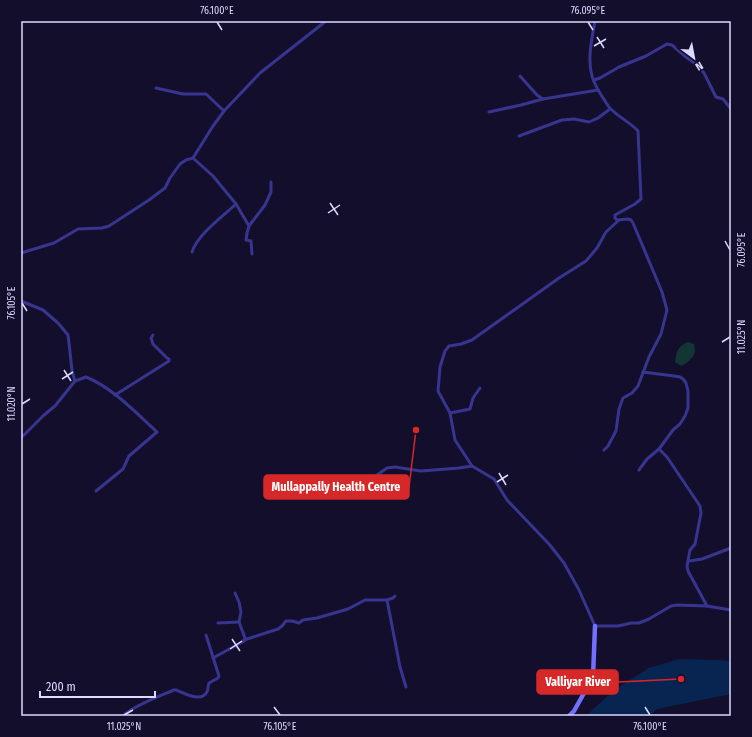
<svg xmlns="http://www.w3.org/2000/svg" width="752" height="737" font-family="'Fira Sans Condensed',sans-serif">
<rect width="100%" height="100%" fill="#130e2c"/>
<!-- green -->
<path fill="#113634" d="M688,342L694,344C694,344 695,350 695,351C694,358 687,363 681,366L675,362C677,351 677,347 688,342Z"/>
<!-- water -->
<polygon fill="#082451" points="679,659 718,660 731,661 731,694 657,709 649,716 586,716 614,690 649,668"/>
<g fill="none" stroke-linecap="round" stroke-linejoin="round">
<!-- street -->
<g stroke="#37358f" stroke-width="3">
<path d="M595,21C592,38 587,59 592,76C594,84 599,91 603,98C606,102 608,107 612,110C620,118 631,123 638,131L641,199L635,204L615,215V218L617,220L628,219L631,220L633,223L662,292L667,310L661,334L649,357L638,386L632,393L623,398L619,409L616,431L608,446L604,450"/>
<polyline points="520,76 537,95 543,99 598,90"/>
<polyline points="594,80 600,78 619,67 646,56 667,44 672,45 686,57 697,65 704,73 716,97 723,99 731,109"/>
<polyline points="156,88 183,94 206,94 224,111"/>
<polyline points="489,112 521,105 543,99"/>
<polyline points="519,136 562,120 574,119 589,122 598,118 610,109"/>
<polyline points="193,158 213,176 236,204 249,226"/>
<polyline points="619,220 606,232 597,248 586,261 559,278 472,340 461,344 449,346 445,351 440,367 438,391 450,413 455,440 472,466 494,479 507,500 549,544 564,563 579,590 595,626 618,626 631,623 639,623 649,619 671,606 677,605 707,606"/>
<path d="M192,252C198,234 222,217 236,204"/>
<polyline points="21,253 54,243 78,229 102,228 109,226 149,200 165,188 170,178 180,164 186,160 193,158 213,126 224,111 260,73 326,21"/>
<polyline points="252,254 251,241 246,240 247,233 249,226 265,205 271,192 271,182"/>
<polyline points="21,301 43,310 58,323 68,335 69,343 72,371 75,381"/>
<polyline points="115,395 169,361 169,359 167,358 153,344 151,338 153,335"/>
<polyline points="450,413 470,409 473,398 480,388"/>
<path d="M21,438L44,415L55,406L75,381L86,377C113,388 135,412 157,432L129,456L123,469L96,491"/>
<polyline points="659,449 667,457 700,506 701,513 695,544 690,550 687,566 688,571 707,606 731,610"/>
<polyline points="639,470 647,459 659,449 673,430 680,424 685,416 688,408 688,391 686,383 683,379 680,377 674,376 643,372"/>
<polyline points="377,475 387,468 395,467 421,471 459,468 472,466"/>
<polyline points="689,561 702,559 731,548"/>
<polyline points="387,600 400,667 406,687"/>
<polyline points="218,623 239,622"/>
<polyline points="244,640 278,629 282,626 286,621 292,621 299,623 303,620 317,618 348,609 365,600 387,600 393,598 395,596"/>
<polyline points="213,658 244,641 245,638 239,622 241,612 239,602 235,593"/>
<path d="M123,716C133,706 160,696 174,690H176C184,693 201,703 207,692C208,690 208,686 209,683L218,678L219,676L206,635"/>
</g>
<!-- secondary -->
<polyline stroke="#7270ff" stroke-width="4.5" points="569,716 574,711 593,677 595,626"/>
</g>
<!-- ticks -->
<path fill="none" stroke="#ddd9ff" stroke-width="1.5" d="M217,22L222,30M588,22L593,30M597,37L604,48M594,46L606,39M330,203L338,215M328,213L340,205M725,241L730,250M22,303L27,311M722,342L730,337M64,370L71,381M62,379L73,372M22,404L30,399M499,473L506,485M497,482L508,475M232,639L240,651M230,649L242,641M274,707L280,715M645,707L650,715M124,715L133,710"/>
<!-- callouts -->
<path fill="none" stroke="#d62828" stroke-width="1.5" d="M416 430L409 487M681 679L618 682"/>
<g fill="#d62828" stroke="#130e2c" stroke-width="1.5">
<circle cx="416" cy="430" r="4"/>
<circle cx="681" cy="679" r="4"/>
</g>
<g fill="#d62828" stroke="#d62828" stroke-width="1.5">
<rect x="264" y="475" width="145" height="24" rx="4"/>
<rect x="537" y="670" width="81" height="24" rx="4"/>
</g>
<g font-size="12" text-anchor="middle" font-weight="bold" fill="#fff">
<text x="336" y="491">Mullappally Health Centre</text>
<text x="578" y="686">Valliyar River</text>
</g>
<!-- border -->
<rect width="752" height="737" fill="none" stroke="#130e2c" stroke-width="44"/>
<!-- north arrow -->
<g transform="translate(694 58) rotate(148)" stroke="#130e2c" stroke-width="3" paint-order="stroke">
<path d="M0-3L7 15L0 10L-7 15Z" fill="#ddd9ff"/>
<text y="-6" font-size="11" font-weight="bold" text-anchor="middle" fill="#ddd9ff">N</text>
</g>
<!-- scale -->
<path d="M40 691v6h115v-6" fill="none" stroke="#ddd9ff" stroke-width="2"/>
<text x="46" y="691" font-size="12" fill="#ddd9ff" stroke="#130e2c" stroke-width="3" paint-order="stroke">200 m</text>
<rect x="22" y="22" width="708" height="693" fill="none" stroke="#ddd9ff" stroke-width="1.5"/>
<g font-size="10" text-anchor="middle" fill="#ddd9ff">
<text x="217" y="14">76.100°E</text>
<text x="588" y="14">76.095°E</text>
<text transform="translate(741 250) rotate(-90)" y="4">76.095°E</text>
<text transform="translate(11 303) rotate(-90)" y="4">76.105°E</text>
<text transform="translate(741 337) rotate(-90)" y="4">11.025°N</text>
<text transform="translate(11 404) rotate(-90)" y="4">11.020°N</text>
<text x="124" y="730">11.025°N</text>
<text x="280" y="730">76.105°E</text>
<text x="650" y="730">76.100°E</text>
</g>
</svg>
